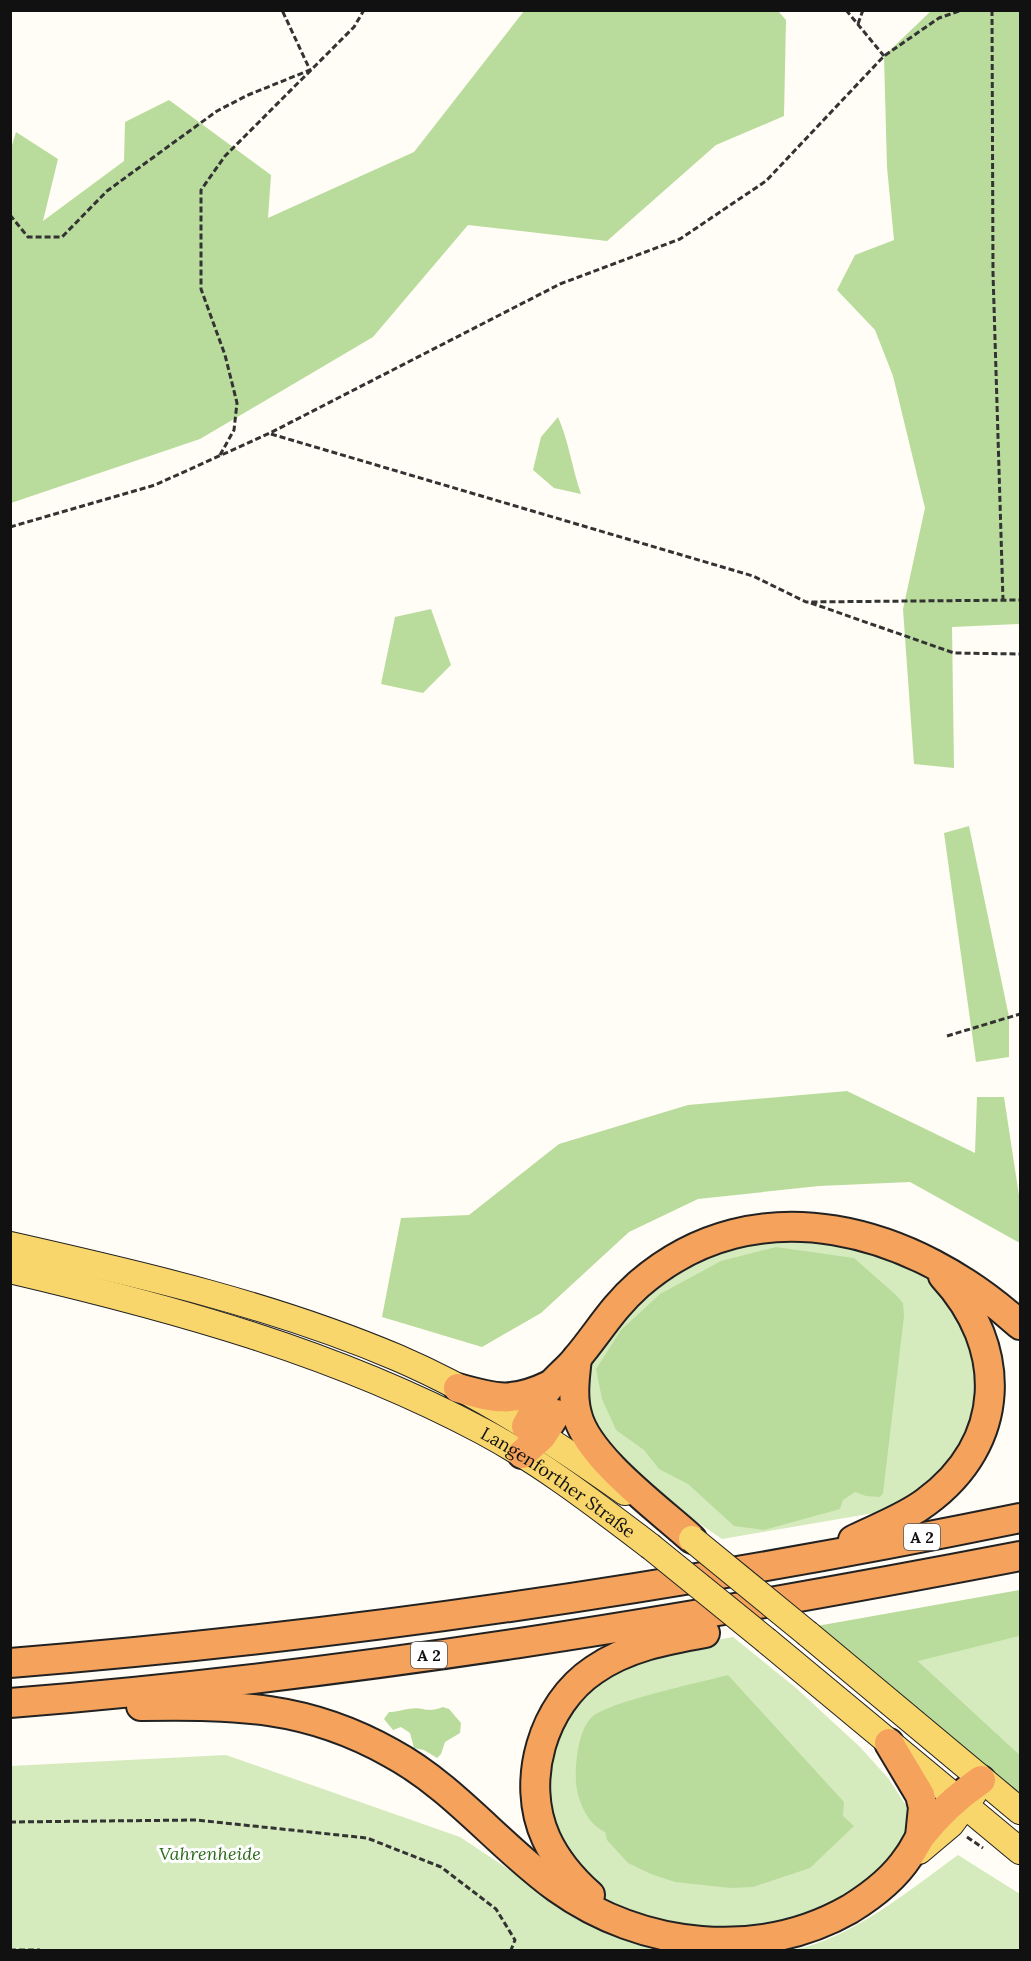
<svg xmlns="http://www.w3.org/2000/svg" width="1031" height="1961" font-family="Lora,serif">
<rect width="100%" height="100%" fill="#fffdf5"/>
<!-- green -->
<g fill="#d5ebbd">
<path d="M801,1235L899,1254L950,1292L983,1369L973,1437L917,1497L874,1513L722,1539C683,1512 619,1470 596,1429C586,1411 588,1389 586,1369L644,1290L731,1245Z"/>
<polygon points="1020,1636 1020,1755 917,1660"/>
<polygon points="733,1637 796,1688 860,1747 888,1778 905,1804 914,1810 911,1831 887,1863 846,1898 784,1926 690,1933 612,1905 576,1873 542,1790 566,1707 625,1666 661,1650"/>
<polygon points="226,1755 460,1837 570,1910 616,1934 665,1950 11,1950 11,1766"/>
<path d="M958,1855L1020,1894V1950H792C850,1940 911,1889 958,1855Z"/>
</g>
<!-- forest -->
<g fill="#b9dc9c">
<polygon points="932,10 1020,11 1020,624 952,627 954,768 914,764 903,609 925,508 893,376 875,330 837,290 855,255 894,240 887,167 884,56"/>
<polygon points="778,11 786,20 784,116 716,145 607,241 468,225 373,337 200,439 11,503 10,152 16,132 58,159 43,221 124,161 125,122 169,100 271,175 268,218 414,152 524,11"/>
<path d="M558,417C569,442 572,468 581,494L554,488L533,470L541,437Z"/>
<polygon points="431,609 451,665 423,693 381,684 395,617"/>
<polygon points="969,826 1009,1017 1009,1057 976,1062 944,833"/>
<polygon points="847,1091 975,1153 977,1097 1004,1097 1020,1202 1020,1243 910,1182 819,1186 698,1199 629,1232 541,1313 482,1347 382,1317 401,1218 469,1215 559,1144 688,1105"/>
<polygon points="776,1247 854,1258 896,1295 903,1303 904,1316 883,1493 880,1497 866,1496 855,1492 843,1500 840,1509 764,1530 734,1526 688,1484 659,1469 644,1450 616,1430 602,1399 596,1369 621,1330 660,1294 721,1261"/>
<polygon points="1020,1590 1020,1636 918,1661 1020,1755 1020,1799 817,1626"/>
<path d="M728,1675L844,1802L843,1816L854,1826L810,1868L753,1887L731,1888L675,1882L651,1874L628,1863L607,1840L605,1832C587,1824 578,1801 576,1783C575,1764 578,1730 592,1717C608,1702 702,1682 728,1675Z"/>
<path d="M443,1707L449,1709L461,1723L460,1733L445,1742L441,1754L437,1758L424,1750L414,1748L410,1733L401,1727L393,1730L384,1719L389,1712C397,1712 400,1710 408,1709C425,1706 425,1714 443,1707Z"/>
</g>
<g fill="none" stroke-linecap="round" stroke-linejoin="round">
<!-- major casing -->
<g stroke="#222" stroke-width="28">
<g id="major">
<path d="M10,1245C143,1275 273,1305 398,1358C479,1393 554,1442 625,1492"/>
<path id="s1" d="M10,1270C172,1308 334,1352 482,1431C542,1463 596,1505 650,1546"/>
<polyline points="808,1634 1020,1811"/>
<polyline points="767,1641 1020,1851"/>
<polyline points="919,1851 951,1824 974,1793"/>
</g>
</g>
<!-- highway casing -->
<g stroke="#222" stroke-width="32">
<g id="highway">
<path d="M577,1358C575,1376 572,1396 577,1414C587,1457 659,1509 692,1539"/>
<path d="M458,1388C496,1399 513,1403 550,1385"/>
<path d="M526,1426C534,1412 541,1395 552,1384C560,1375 570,1367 577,1358C598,1333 613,1307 638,1285C757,1181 916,1230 1020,1325"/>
<polyline points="522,1454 542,1436 556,1414"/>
<path d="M853,1540C877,1528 905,1518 926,1502C1007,1443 1009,1347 943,1276"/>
<path d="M10,1663C350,1636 687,1586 1020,1518"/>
<path d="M10,1703C349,1676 687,1620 1020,1556"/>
<path d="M141,1706C236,1705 306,1705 391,1753C454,1787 500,1847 557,1888C642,1949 759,1961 850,1909C871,1896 895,1877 908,1857C913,1851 916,1843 921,1836C938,1814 958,1796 981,1780"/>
<polyline points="889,1743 920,1795 923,1807 920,1837"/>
<path d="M590,1895C571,1878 556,1860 546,1838C520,1781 543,1704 594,1670C627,1647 666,1640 705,1633"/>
</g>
</g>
<!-- path -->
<g stroke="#333" stroke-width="3" stroke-dasharray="6 3" stroke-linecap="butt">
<polyline points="846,10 884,56"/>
<polyline points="992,10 993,273 1003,600"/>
<polyline points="858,24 863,10"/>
<polyline points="10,215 28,237 62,237 107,191 217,111 248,95 310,70 282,10"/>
<polyline points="271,434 753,576 806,602 1020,600"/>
<polyline points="220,455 234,430 237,403 225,355 201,289 201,190 225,156 354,27 364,10"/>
<polyline points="10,527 155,485 270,433 560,284 680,239 766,181 884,56 939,18 962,10"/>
<polyline points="811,603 954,653 1020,654"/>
<polyline points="947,1036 1020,1014"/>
<polyline points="10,1822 196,1820 367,1838 441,1867 496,1909 515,1940 511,1950"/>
<polyline points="967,1837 983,1848"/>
<polyline points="10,1950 40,1950"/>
</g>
<!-- major -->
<use href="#major" stroke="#f9d66b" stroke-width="26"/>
<!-- highway -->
<use href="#highway" stroke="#f5a25d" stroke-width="28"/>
<!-- major-bridge casing -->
<g stroke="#222" stroke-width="28" stroke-linecap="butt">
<g id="major-bridge">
<polyline points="692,1539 808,1634"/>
<polyline points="650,1546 767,1641"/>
</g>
</g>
<!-- major-bridge -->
<use href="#major-bridge" stroke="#f9d66b" stroke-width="26"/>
</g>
<g text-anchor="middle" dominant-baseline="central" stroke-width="6" stroke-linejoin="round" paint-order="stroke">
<!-- shield labels -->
<g fill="#fff" stroke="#585858" stroke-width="1.5">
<rect x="904" y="1524" width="36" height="26" rx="4.5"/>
<rect x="411" y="1642" width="36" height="26" rx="4.5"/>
</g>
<g font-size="16" font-weight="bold" fill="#111">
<text x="922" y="1537">A 2</text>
<text x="429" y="1655">A 2</text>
</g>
<!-- street labels -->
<g font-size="18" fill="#111" stroke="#fff">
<text stroke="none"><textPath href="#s1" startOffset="592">Langenforther Straße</textPath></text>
</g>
<!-- park labels -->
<g font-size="18" font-style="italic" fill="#2f6b1f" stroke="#fff">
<text x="210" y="1853">Vahrenheide</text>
</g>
</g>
<!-- border -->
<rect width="1031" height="1961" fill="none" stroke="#111111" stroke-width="24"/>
</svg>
